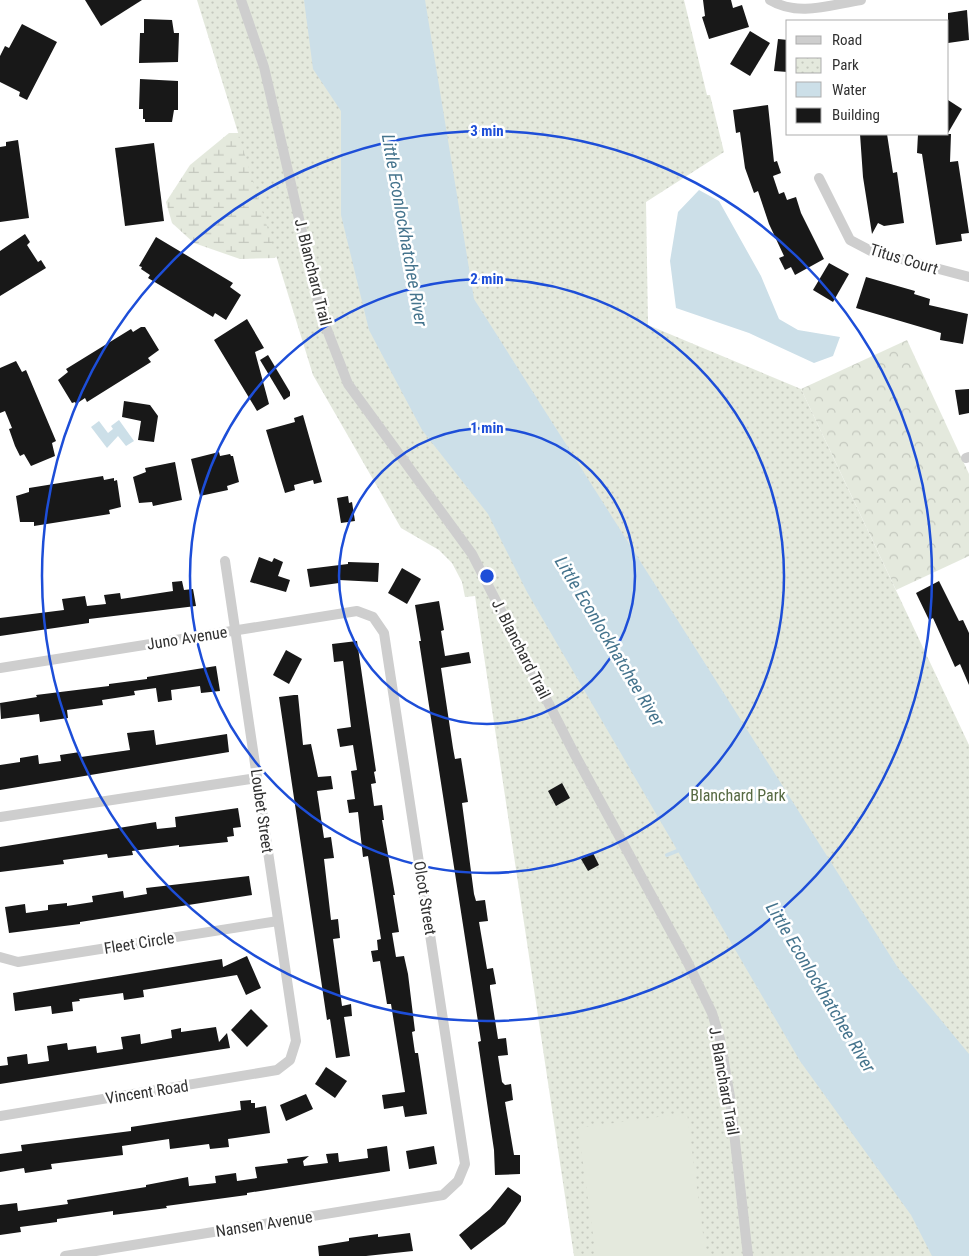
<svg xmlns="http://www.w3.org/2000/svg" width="969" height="1256" font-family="'Roboto Condensed',sans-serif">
<defs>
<pattern id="forest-crowns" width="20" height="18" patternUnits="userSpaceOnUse" patternTransform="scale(1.25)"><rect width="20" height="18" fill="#e4e9dd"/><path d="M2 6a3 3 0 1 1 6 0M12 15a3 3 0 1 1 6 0" fill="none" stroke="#c4c8be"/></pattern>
<pattern id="wetland-marsh" width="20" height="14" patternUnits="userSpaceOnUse" patternTransform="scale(1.25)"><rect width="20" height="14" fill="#e4e9dd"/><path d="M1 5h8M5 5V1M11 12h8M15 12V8" fill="none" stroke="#c4c8be"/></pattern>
<pattern id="park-dots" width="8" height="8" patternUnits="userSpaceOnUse" patternTransform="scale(1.25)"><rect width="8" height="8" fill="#e4e9dd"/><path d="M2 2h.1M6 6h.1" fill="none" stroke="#c4c8be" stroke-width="1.8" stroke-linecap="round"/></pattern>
</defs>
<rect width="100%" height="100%" fill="#fff"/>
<!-- forest -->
<polygon fill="url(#forest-crowns)" points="907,340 969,474 969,556 896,590 801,389"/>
<!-- wetland -->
<polygon fill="url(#wetland-marsh)" points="229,133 246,133 280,252 275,258 240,259 194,243 172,223 166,202 190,165"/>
<!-- park -->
<polygon fill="url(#park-dots)" points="197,0 684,0 707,95 710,95 724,152 646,202 648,325 801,389 969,745 969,1256 574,1256 475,596 465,597 462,582 452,563 439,550 401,528 313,375"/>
<!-- garden -->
<polygon fill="#e4e9dd" points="687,1113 706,1256 596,1256 578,1128"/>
<!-- water -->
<g fill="#ccdfe8">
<polygon points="304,0 425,0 474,299 898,968 969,1054 969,1256 932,1256 911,1215 800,1061 527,592 488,514 422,430 369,330 341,215 341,111 313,69"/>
<polygon points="699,190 719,201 761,276 779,319 798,330 840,337 833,356 814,363 749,333 676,308 670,261 678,212"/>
<polygon points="119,420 134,441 126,446 118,436 107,448 91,427 99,421 108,433 113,429 111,426"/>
</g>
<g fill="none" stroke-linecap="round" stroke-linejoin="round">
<!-- stream -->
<polyline stroke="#ccdfe8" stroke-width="4" points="667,855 682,849"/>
</g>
<!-- building -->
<g fill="#181818">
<polygon points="85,0 142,0 101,26"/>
<polygon points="703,0 731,0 733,8 742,5 749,27 709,39 702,17 705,16"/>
<polygon points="967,10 969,40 948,43 948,13"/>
<polygon points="144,19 172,20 174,33 179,33 178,62 139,63 140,33 144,33"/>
<polygon points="22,24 57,42 27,100 19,96 20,92 0,82 0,56 5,46 9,48"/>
<polygon points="750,31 770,43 750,76 730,64"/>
<polygon points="778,39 788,40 788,72 774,71"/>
<polygon points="140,79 178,81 178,110 174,110 172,122 145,122 145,119 143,119 143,109 139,109"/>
<polygon points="948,100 962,109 948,133"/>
<polygon points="768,105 774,162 777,161 781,173 773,176 779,194 784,192 787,200 796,197 801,213 824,259 795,275 791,267 785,270 779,258 784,256 769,224 758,191 754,193 745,168 740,132 736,133 733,110"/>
<polygon points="860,134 887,134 893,173 897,172 904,223 884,226 878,223 872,234 863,177"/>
<polygon points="918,134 951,134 950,162 958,161 969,233 961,234 962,241 936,245 922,154 917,153"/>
<polygon points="18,140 29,218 0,222 0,147 6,146 6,142"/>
<polygon points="154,143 164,221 125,226 115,148"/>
<polygon points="25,234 30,242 27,245 38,262 41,260 46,268 0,296 0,251"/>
<polygon points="156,237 233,283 230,287 241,295 226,320 215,313 213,317 148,278 150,275 141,269 142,267 139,266"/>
<polygon points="829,263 849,274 833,302 813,290"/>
<polygon points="866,277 915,291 914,294 930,299 929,305 968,314 963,344 940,340 941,333 856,308"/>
<polygon points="247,319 264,348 255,352 269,404 257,411 214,340"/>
<polygon points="141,327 145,327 159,350 148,358 151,362 87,402 85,398 76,404 75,402 72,403 58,380 68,372 66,369 131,329 133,332"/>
<polygon points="268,355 290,392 290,396 284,400 260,360"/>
<polygon points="16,361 22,372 26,370 56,441 52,443 55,456 31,466 24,454 20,456 15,446 9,429 12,428 5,411 0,413 0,368"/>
<polygon points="969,389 969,413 959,415 955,390"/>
<polygon points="124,401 150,405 158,416 154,442 138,440 141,421 122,417"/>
<polygon points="303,415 322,482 314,484 313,480 294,485 295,490 285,493 266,430 295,422 294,418"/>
<polygon points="219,452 220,456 230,454 231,456 233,456 239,482 227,486 228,490 200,496 191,459"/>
<polygon points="175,462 182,500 153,506 152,502 139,503 133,477 146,472 145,468"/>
<polygon points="103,476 104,480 114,478 114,481 117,480 121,507 109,510 110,514 34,526 34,522 20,522 16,496 29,492 29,488"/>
<polygon points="348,496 349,503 352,502 355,521 341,523 337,498"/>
<polygon points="259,557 272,562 274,558 283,562 278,576 290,580 286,592 250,582"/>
<polygon points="348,562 379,563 378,582 339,580 339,583 310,587 307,569 348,564"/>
<polygon points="402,568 421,579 407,604 388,593"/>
<polygon points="182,581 184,590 193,589 196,606 89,619 89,623 0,636 0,618 64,610 62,599 85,596 87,606 106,604 104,595 120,593 121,599 173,591 172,582"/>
<polygon points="939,581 959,621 963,620 969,633 969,685 960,664 955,667 933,618 929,620 916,593"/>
<polygon points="439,601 444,630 441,631 445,656 469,652 471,663 441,668 453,748 455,759 461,758 468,802 462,803 474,894 476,901 485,900 488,921 479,922 487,969 493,968 496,984 490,985 490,988 498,1039 506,1038 508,1055 498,1056 502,1082 505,1085 511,1084 513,1100 505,1102 514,1155 520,1155 520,1174 495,1175 494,1150 478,1042 481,1041 419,641 421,641 415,605"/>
<polygon points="357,641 376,771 374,772 376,783 371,784 374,806 382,805 384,820 382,820 395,895 393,895 399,932 392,933 396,957 404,956 408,974 415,1031 412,1032 415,1053 418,1053 427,1114 405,1117 403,1106 384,1109 382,1095 405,1092 391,1004 387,1004 380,961 373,962 371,951 378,950 377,940 381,939 368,856 363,857 358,812 349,813 347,800 355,799 351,771 357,770 353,745 340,747 337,729 351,727 343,661 334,662 332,644"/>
<polygon points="286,650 302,659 289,684 273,675"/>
<polygon points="216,666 220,691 201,693 200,686 171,690 172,700 158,702 156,688 134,691 135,695 102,700 103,705 67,710 68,718 40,722 39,714 1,719 0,703 37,697 36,695 109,686 109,684 147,679 147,677"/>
<polygon points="294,695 298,695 303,745 311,744 318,777 331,776 333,789 317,791 324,838 331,837 334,858 324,859 331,920 338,919 340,938 333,939 342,1006 351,1004 352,1016 344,1017 350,1056 336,1058 330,1019 327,1020 279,697"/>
<polygon points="154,730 156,745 227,734 229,752 0,790 0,765 20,762 20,758 38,755 39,764 61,761 60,755 80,752 81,757 130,750 127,733"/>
<polygon points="562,783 570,798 556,806 548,791"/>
<polygon points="238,808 241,827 233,828 234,836 227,837 228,842 179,847 179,845 132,851 133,855 108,858 107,854 63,860 64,864 0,872 0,847 156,822 157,829 176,827 175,817"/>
<polygon points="593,853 599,865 588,871 581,859"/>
<polygon points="249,876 252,895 80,922 80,924 9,933 5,907 25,904 26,913 48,910 48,905 67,903 67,906 93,902 92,896 123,891 124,898 147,894 146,888"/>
<polygon points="247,956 261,988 246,995 237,975 143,990 144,997 124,1000 123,993 79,999 80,1001 72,1002 73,1011 52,1014 51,1006 15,1011 13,993 222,959 223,967"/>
<polygon points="251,1009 268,1026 247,1047 231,1030"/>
<polygon points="216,1027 219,1042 227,1033 230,1048 0,1084 0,1066 8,1065 7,1057 27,1054 28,1064 49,1061 47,1046 67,1043 68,1050 96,1046 97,1053 123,1049 121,1037 140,1034 141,1044 172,1038 171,1030 181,1028 181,1032"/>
<polygon points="326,1067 347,1081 335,1098 315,1084"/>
<polygon points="306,1094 313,1109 286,1121 280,1105"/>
<polygon points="251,1100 251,1103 255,1103 255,1108 266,1106 270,1133 228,1139 229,1147 210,1149 209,1144 170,1149 169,1139 122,1146 123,1155 51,1164 52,1169 25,1173 24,1168 0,1172 0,1154 22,1151 21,1145 131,1131 131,1127 241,1110 240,1101"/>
<polygon points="387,1146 390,1171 247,1193 247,1195 166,1206 167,1208 113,1215 113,1211 57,1219 57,1222 20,1227 21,1232 0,1235 0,1205 17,1203 18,1211 68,1204 67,1200 146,1187 146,1185 188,1177 189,1186 216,1183 215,1176 236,1173 237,1181 257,1178 255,1167 288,1163 287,1159 309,1156 303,1161 304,1166 328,1163 326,1154 338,1153 339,1162 368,1158 367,1149"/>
<polygon points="434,1146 437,1164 409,1169 406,1151"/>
<polygon points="508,1187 521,1196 521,1201 505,1224 471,1250 459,1235 490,1209"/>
<polygon points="410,1233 413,1251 366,1256 319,1256 318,1246 349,1241 349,1238 378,1234 378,1237"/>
</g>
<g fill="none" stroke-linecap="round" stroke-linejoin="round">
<!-- minor -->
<g stroke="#cecece" stroke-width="10">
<polyline points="241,0 264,67 321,314 348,384 472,554 574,753 687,961 712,1013 720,1039 730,1097 748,1256"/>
<path d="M770,0C798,17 830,5 861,0"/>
<polyline points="819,178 850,240 871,251 969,277"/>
<polyline points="966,458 969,457"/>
<polyline points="0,668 357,611 373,617 384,633 465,1164 458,1181 443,1195 65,1256"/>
<polyline points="0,817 257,778"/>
<polyline points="0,957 18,962 278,921"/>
<polyline points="0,1116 277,1070 290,1060 296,1041 225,561"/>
</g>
</g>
<!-- distance rings -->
<g fill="none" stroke="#1d4ed8" stroke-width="2.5">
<circle cx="487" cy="576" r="148"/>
<circle cx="487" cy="576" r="297"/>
<circle cx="487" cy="576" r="445"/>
</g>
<g text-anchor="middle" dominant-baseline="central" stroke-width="5" stroke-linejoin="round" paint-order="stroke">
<!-- street labels -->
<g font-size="16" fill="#313131" stroke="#fff">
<text transform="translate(904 259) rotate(17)">Titus Court</text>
<text transform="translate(313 272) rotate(76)">J. Blanchard Trail</text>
<text transform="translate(187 638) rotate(-9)">Juno Avenue</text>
<text transform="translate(521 649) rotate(63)">J. Blanchard Trail</text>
<text transform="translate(262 811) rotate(82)">Loubet Street</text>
<text transform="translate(425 898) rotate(81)">Olcot Street</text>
<text transform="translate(139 943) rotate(-9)">Fleet Circle</text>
<text transform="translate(724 1081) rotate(80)">J. Blanchard Trail</text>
<text transform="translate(147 1092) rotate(-9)">Vincent Road</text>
<text transform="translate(264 1224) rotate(-9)">Nansen Avenue</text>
</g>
<!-- park labels -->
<g font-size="16" fill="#566941" stroke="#fff">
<text x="738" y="795">Blanchard Park</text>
</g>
<!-- water labels -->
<g font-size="18" font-style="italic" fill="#45748d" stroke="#fff">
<text transform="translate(405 230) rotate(80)">Little Econlockhatchee River</text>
<text transform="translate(610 641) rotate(59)">Little Econlockhatchee River</text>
<text transform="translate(821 987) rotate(59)">Little Econlockhatchee River</text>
</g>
</g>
<circle cx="487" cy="576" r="8" fill="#1d4ed8" stroke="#fff" stroke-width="2.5"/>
<g font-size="15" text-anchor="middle" font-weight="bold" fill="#1d4ed8" stroke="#fff" stroke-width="5" stroke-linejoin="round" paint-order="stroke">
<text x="487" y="136">3 min</text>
<text x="487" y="284">2 min</text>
<text x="487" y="433">1 min</text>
</g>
<!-- legend -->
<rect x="786" y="20" width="162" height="115" fill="#ffffff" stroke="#adadad"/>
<rect x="796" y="36" width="25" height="8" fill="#cecece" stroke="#adadad"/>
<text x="832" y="45" font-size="15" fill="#313131">Road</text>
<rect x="796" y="58" width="25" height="15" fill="url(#park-dots)" stroke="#adadad"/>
<text x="832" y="70" font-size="15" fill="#313131">Park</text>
<rect x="796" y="82" width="25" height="15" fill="#ccdfe8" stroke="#adadad"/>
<text x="832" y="95" font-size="15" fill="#313131">Water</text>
<rect x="796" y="108" width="25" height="15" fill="#181818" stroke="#adadad"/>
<text x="832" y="120" font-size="15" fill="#313131">Building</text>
</svg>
